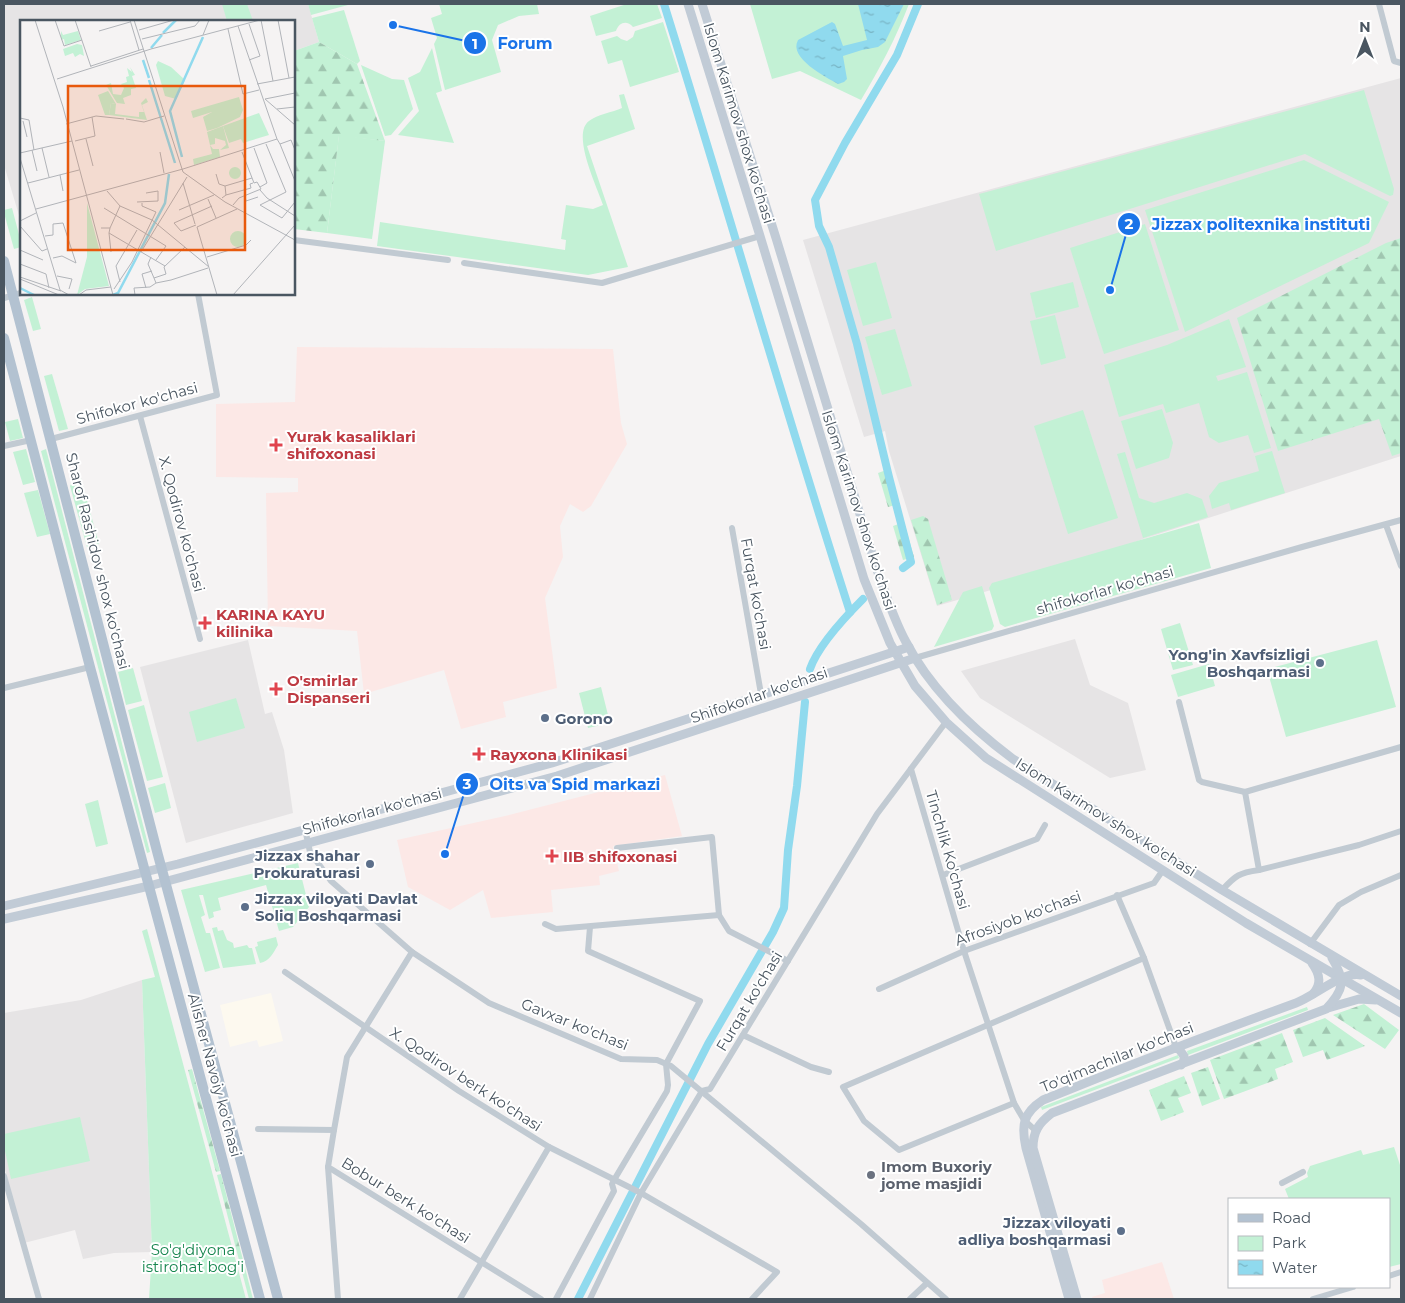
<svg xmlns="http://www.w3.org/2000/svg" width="1405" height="1303" font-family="Montserrat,sans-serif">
<defs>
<pattern id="forest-firs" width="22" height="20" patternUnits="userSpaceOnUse" patternTransform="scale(1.25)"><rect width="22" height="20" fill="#c3f1d5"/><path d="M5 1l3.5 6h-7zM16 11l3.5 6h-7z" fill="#a0c6b0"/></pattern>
<pattern id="water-ripples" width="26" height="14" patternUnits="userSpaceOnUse" patternTransform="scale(1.25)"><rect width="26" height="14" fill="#90daee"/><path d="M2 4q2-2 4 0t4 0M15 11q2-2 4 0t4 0" fill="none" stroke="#78b4c4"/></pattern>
</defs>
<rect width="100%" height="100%" fill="#f5f3f3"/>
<!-- commercial -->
<polygon fill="#fdf9ef" points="271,993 283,1041 259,1047 257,1040 230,1047 220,1005"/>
<!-- education -->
<g fill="#e6e4e5">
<polygon points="4,4 308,4 319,42 294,51 294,21 21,21 21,222 4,165"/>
<polygon points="1401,78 1401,456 1143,539 1055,571 937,606 889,451 885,431 864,437 803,240"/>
<polygon points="1075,639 1090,685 1128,703 1146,770 1110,778 980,698 961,671"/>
<polygon points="248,640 265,714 272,712 284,750 293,813 186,843 140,667"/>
<polygon points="142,980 152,1252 114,1253 83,1259 75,1230 24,1243 4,1166 4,1013 81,1000"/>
</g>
<!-- medical -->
<g fill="#fce8e6">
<polygon points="297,347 613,349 621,423 627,444 591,506 583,512 570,504 560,526 563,557 545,598 557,688 503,702 506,717 461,729 444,670 364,694 357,631 268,626 266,493 298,492 298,478 216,477 216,404 295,402"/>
<polygon points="665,775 682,836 613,846 619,871 599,876 600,885 551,890 553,912 491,918 483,890 450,910 408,887 397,840 505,816"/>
<polygon points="1162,1262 1174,1299 1093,1299 1092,1297 1105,1293 1102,1280"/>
</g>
<!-- green -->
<g fill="#c3f1d5">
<polygon points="222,4 247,4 253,21 227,21"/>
<polygon points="308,4 348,4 348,5 311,15"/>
<polygon points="439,4 537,4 539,14 519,16 498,25 492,40 501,72 445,90 434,44 437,38 431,18 442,14"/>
<path d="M627,4H657L662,18L633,27C627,20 619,22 616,31L596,36L590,16Z"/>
<path d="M750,4H909C896,38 880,68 861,100L800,71L772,79Z"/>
<polygon points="344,10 360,61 357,64 319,42 312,18"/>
<polygon points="663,22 679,72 630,87 622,60 608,64 601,41 617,36 621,39 627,41 633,37 635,31"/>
<polygon points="432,48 442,91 436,93 454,143 398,135 419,111 408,78 420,72"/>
<polygon points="361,65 392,79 404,80 413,109 391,135 385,136"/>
<polygon points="1364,90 1394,189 1393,195 1390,196 1305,154 996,251 979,194"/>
<path d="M624,94L635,129L587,146L628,267L588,275L377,246L380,222L565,250L566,240L561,239L566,205L593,209L603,205C597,187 571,134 589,121C596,115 613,112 622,108L619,95Z"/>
<polygon points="339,135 385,141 372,239 327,233"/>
<polygon points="1304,160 1389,202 1369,243 1185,332 1145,210"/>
<polygon points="12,208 21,242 21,247 14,249 4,213 4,210"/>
<polygon points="1145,224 1179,330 1104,354 1070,248"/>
<polygon points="876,262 892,318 863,326 847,270"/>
<polygon points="1073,282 1079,307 1036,318 1030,293"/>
<polygon points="32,297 41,329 33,331 24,300"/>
<polygon points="1055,315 1066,358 1041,365 1030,321"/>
<polygon points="1229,319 1246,367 1216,376 1218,381 1247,372 1271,448 1254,453 1248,435 1219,443 1209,437 1199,403 1166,413 1163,404 1119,417 1104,365 1167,345"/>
<polygon points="895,329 912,386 882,395 865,337"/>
<polygon points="52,374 68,429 59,431 44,376"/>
<polygon points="1162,409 1173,443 1169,458 1136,469 1121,421"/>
<polygon points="1083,410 1118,518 1068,534 1034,426"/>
<polygon points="18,419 23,438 10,441 5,422"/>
<polygon points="26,449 35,482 23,485 13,452"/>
<polygon points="46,449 150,852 147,853 41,451"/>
<polygon points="1272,451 1285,493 1231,510 1229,503 1212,509 1209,496 1219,483 1259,471 1255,456"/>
<polygon points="1125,452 1139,498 1154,503 1187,493 1202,499 1208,517 1143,538 1117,454"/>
<polygon points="79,471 99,544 87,547 70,486"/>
<polygon points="38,490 50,534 37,537 24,493"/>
<polygon points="1199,523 1211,568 1005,627 1000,624 989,588 992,583"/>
<polygon points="982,586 994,626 992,630 934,647 963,592"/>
<polygon points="1180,623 1193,665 1173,670 1161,629"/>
<polygon points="1377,640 1396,707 1286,737 1267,669"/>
<polygon points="1209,664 1215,686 1178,697 1171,675"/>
<polygon points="133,668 142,701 126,705 118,672"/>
<polygon points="601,687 610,723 588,728 579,693"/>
<polygon points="236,698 245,728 197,742 189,712"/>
<polygon points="144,705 163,777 147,781 128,710"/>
<polygon points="165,783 171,808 155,813 148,788"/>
<polygon points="98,800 108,844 96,847 85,804"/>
<polygon points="298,863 309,907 293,927 279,931 266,885 218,898 221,910 213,912 214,917 209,919 203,895 199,895 205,915 201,917 206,933 210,933 220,968 205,972 181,890"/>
<polygon points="217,927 218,931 223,930 227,940 233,943 234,948 247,945 249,948 252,948 256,964 223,968 212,928"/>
<polygon points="147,929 246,1299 149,1299 152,1252 142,980 155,977 142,931"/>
<path d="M276,937L278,945C273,953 270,961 260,963L255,947L258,946L257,942Z"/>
<polygon points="1307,1007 1308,1010 1188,1055 1187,1051"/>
<polygon points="1178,1055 1179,1058 1042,1110 1041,1107"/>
<polygon points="80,1117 90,1161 11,1179 4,1146 4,1134"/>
<polygon points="1394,1147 1401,1168 1401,1264 1389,1267 1389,1199 1289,1199 1285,1189 1308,1177 1307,1173 1310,1166 1361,1150 1363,1155"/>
</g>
<!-- forest -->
<g fill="url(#forest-firs)">
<polygon points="319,42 357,64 385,141 339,136 327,233 294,229 294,51"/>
<polygon points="1401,238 1401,453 1392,456 1379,419 1278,451 1237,318 1386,243"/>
<polygon points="889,469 899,504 888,507 878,473"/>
<polygon points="923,516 928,519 952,600 937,605 911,520"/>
<polygon points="904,522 914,557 903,560 893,526"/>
<polygon points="1364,1004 1399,1030 1385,1049 1333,1015"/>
<polygon points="1325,1018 1365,1046 1327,1060 1323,1050 1303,1057 1293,1030"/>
<polygon points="1282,1033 1293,1062 1275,1069 1278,1079 1224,1099 1210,1060"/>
<polygon points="1208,1067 1220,1099 1202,1106 1191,1073"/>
<polygon points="192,1069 220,1171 216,1172 188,1070"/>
<polygon points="1184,1076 1191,1093 1178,1098 1184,1112 1161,1121 1149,1090"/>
<polygon points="221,1174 253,1299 249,1299 217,1175"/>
</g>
<!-- water -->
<path fill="url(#water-ripples)" d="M858,4H904L885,42L878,47L862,50L843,56L847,79L844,82L838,84C826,77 788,58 798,40L832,22L835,24L843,46L867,40Z"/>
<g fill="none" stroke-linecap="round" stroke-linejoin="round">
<!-- canal -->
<g stroke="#90daee" stroke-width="8">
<path d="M664,4C727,206 785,410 850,612"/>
<polyline points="903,568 911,562 889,477 857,344 829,247 819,226 815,200 845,143 897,55 918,4"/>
<path d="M810,669C818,646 846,616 863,599"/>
<polyline points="578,1299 708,1044 773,932 784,908 788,850 797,786 805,702"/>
</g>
<!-- minor -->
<g stroke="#c1cad2" stroke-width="6">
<polyline points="1379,4 1394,61 1401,63"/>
<polyline points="294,240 448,260"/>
<polyline points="464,263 602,283 760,236"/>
<polyline points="4,298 21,293"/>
<polyline points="140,416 200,639"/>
<polyline points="51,439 217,395 198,294"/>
<polyline points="4,446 31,440"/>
<polyline points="1386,525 1401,566"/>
<polyline points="732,528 761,694"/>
<polyline points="915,658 1302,547 1401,520"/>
<polyline points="4,688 90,667"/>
<polyline points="1179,702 1199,780 1202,782 1245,792"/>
<polyline points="911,769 964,951 1014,1103 1024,1120 1035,1130"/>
<polyline points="305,829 310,852 331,881 412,952 489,1003 621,1059 657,1060 671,1066 861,1224 946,1299"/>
<polyline points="617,848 712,837 719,915 729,931 788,961"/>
<polyline points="1259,870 1359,845 1401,831"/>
<polyline points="943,875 1037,839 1045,825"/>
<path d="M1222,890C1236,875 1239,873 1259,870L1245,792L1401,747"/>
<polyline points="1117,895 1144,958 1176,1047"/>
<polyline points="545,924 556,929 719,915"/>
<polyline points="1310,944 1339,905 1361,892 1401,875"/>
<polyline points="285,972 459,1091 549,1147 641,1193 777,1272 752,1299"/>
<polyline points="879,989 964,951 1154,883 1163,870"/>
<polyline points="743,1035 811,1067 829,1072"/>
<polyline points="1014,1103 899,1150 864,1121 843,1087 1144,958"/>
<polyline points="258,1129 334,1130 328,1167 541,1299"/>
<polyline points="334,1130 347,1057 412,952"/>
<polyline points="328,1167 338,1299"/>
<polyline points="4,1176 39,1299"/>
<polyline points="1282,1183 1303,1172"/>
<polyline points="1389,1276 1401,1272"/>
<polyline points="460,1299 549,1147"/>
<polyline points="556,1299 614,1191 612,1184 614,1180 667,1091 668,1085 666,1064 700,1001 588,951 590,927"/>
<polyline points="590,1299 641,1193 702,1091 710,1089 877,814 946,722"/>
<polyline points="910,1299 927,1283"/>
<polyline points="1313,1299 1353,1287"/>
</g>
<!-- secondary -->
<g stroke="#c1cbd6" stroke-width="9">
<polyline points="688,4 760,236 864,579 890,643 915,686 946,722 986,758 1246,923 1401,1013"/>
<path d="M702,4L776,238L876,567C885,592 893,618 906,642C931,690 970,727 1013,759L1222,890L1401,996"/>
<polyline points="4,906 178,864 552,763 909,647"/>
<polyline points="4,919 149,886 557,776 915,658"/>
<path d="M1312,963C1320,974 1322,984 1313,994"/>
<polyline points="1328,1008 1359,999 1376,1000"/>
<polyline points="1174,1048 1179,1049 1184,1056 1184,1061 1181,1065"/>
<path d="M1069,1299L1026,1148C1021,1125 1023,1113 1043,1100C1127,1066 1211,1034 1296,1003C1315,996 1342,971 1361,975"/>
<path d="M1077,1299L1033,1148C1033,1131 1039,1123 1052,1113L1326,1009C1344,990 1346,981 1332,958"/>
</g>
<!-- primary -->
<g stroke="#b3c2d1" stroke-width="10">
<polyline points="4,261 158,855 278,1299"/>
<polyline points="4,338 90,667 260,1299"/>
</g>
</g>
<!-- markers -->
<g fill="#e0444e" stroke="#fff" stroke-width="2">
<path d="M273.5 437.5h5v5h5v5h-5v5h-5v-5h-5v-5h5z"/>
<path d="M202.5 615.5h5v5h5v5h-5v5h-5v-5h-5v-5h5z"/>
<path d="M273.5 681.5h5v5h5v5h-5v5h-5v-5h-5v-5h5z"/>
<path d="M476.5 746.5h5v5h5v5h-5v5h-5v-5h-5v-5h5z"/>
<path d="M549.5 848.5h5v5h5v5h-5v5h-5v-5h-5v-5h5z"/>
</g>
<g fill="#5c6f8a" stroke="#fff" stroke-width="2">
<circle cx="1320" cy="663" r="5"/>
<circle cx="545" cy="718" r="5"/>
<circle cx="370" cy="864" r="5"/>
<circle cx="245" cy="907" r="5"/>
<circle cx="1121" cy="1231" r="5"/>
</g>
<circle fill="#6b7280" stroke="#fff" stroke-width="2" cx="871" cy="1175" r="5"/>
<g text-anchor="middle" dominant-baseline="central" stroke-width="4" stroke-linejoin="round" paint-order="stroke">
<!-- street labels -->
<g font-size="15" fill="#4a5661" stroke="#fff">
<text transform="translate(739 123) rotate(73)">Islom Karimov shox ko'chasi</text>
<text transform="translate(137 403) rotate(-15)">Shifokor ko'chasi</text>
<text transform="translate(859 510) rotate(72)">Islom Karimov shox ko'chasi</text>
<text transform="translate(182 524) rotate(75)">X. Qodirov ko'chasi</text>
<text transform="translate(98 561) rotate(76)">Sharof Rashidov shox ko'chasi</text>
<text transform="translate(1105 590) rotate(-16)">shifokorlar ko'chasi</text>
<text transform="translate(756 594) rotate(80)">Furqat ko'chasi</text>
<text transform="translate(759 695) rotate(-19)">Shifokorlar ko'chasi</text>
<text transform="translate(372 811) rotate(-15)">Shifokorlar ko'chasi</text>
<text transform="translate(1106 817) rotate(32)">Islom Karimov shox ko'chasi</text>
<text transform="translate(948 850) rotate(74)">Tinchlik Ko'chasi</text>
<text transform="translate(1018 918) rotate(-20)">Afrosiyob ko'chasi</text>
<text transform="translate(749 1001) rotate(-59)">Furqat ko'chasi</text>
<text transform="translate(575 1024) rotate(22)">Gavxar ko'chasi</text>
<text transform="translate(1117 1057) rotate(-22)">To'qimachilar ko'chasi</text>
<text transform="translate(215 1075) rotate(75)">Alisher Navoiy ko'chasi</text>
<text transform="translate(466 1079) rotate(33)">X. Qodirov berk ko'chasi</text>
<text transform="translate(406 1200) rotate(32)">Bobur berk ko'chasi</text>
</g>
<!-- health labels -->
<g font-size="15" font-weight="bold" fill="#be3a42" stroke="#fff" text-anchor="start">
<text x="287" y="436">Yurak kasaliklari<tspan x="287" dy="17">shifoxonasi</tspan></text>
<text x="216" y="614">KARINA KAYU<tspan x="216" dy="17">kilinika</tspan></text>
<text x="287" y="680">O'smirlar<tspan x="287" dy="17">Dispanseri</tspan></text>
<text x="490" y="754">Rayxona Klinikasi</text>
<text x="563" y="856">IIB shifoxonasi</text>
</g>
<!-- service labels -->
<g font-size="15" font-weight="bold" fill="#4e5e75" stroke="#fff" text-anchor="end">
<text x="1310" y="654">Yong'in Xavfsizligi<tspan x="1310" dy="17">Boshqarmasi</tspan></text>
<text x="555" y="718" text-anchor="start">Gorono</text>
<text x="360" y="855">Jizzax shahar<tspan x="360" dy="17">Prokuraturasi</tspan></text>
<text x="255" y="898" text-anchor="start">Jizzax viloyati Davlat<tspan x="255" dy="17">Soliq Boshqarmasi</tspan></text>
<text x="1111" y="1222">Jizzax viloyati<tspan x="1111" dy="17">adliya boshqarmasi</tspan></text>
</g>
<!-- worship labels -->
<g font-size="15" font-weight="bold" fill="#5b616d" stroke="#fff" text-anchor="start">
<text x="881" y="1166">Imom Buxoriy<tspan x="881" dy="17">jome masjidi</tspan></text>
</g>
<!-- park labels -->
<g font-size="15" fill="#17864f" stroke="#fff">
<text x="193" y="1249">So'g'diyona<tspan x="193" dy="17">istirohat bog'i</tspan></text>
</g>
</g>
<!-- overview -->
<g transform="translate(20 20)">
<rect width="275" height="275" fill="#f5f3f3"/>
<path d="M41,11L43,15L58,11L61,20L45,25L44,19L41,20ZM57,24L62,25L64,36L60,34L55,37L53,33L45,36L43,29ZM138,41L151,47L165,60L156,79L145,76L136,45ZM110,47L115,55L112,56L116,68L111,69V75L103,78L105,84L97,83L86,65L91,63L93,74L101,75L104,68L101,64L107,62L106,57L109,56L107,48L112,52ZM219,77L223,90L220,97L197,108L187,111L183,97L192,92L173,98L171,91ZM126,78L128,82L122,85L127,100L89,95L91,83L96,84L95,94L119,97V92H124L121,83ZM203,106L209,128L200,130L206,125L205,121L195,118V124L190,125L193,129H199L200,137L174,145L173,139L192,134L187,112ZM209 153a6 6 0 1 1 12 0a6 6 0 1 1-12 0ZM67,183L89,266L65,269L57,275L67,237ZM210 219a8 8 0 1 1 16 0a8 8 0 1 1-16 0Z" fill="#c3f1d5"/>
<path d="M88,71L96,84L91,83L89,95H85L78,75ZM239,93L249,115L223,123L221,119L209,123L203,106Z" fill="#c3f1d5"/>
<path fill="none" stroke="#90daee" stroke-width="2.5" d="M143,13L156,0M131,28L142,15M123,40L129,58M129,60L155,143M162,137L150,91L183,17M0,268L14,275M93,275L98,273L145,183L149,154"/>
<path fill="none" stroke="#b1b4b9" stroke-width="1" d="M15,0L43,87L93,275M35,0L44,26L62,20M55,0L71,47M110,0L119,30M114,0L163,152L205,182L275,220M241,0L253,61M258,0L269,58M229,4L240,36L229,40M218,6L257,119M208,9L223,74L239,70M119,10L154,0M79,11L110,2M183,15L189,0M122,19L175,6L180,0M71,46L123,29M37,59L131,29L240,0M237,64L275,57M245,79L275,105M245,79L275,73M257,89L275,87M0,98L9,100L14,130M106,99L124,102L144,96M3,101L7,117M46,104L76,96L104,99M66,119L73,146M257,119L260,124L271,120L275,130M55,121L75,116L72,97M246,124L266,172L240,185L262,198L275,182M260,124L275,161M22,128L29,157M234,128L247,163L240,167M12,130L17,151M140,132L144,153M0,133L52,121M0,138L40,270L49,275M163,149L257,119M196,154L199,164L205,166M40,155L43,171M8,163L59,150M163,163L175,204M240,170L247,178L275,196M87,171L100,186L132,200L189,247M126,173L138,171V181M206,175L231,168L230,164L233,163M225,176L226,181L238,177M202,178L206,175L205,166L232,158M188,179L196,198M117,182L138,181M213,185L219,178L241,169L237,162L234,163L222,132M84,188L146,226L136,240M16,189L163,149M159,190L194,175M0,201L16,193M176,205L161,211L154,203L192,186M0,206L22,231L27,229M81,208H90L89,213L145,246M90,208L100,186M89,213L91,232M25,216L33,215V204L43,203L56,243M0,230L23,240M121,232L167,157M131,237L128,244L134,258L146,254L144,247L165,227M187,237L226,225L231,220M33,238L42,236L56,243M0,244L26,254L29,268M37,256L52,259L49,269M0,257L41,271M134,258L136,263L151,260L188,248M0,259L39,275M100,262L96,246L117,210M126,268L122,254L132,251M94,269L112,242L136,192L122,186V183M59,275L66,270L91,267M115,275L114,268L130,267L136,263M197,275L177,207L217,189M213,275L275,205"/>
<path fill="#e8590c" fill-opacity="0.15" stroke="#e8590c" stroke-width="2.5" d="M48,66H225V230H48Z"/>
<rect width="275" height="275" fill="none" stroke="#4a5661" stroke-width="2.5"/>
</g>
<!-- callouts -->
<path fill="none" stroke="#1a73e8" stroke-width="2" d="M393 25L475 43M1110 290L1129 224M445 854L467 784"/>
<g fill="#1a73e8" stroke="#fff" stroke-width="2">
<circle cx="393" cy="25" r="5"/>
<circle cx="1110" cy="290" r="5"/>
<circle cx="445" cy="854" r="5"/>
<circle cx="475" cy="43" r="12"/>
<circle cx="1129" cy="224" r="12"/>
<circle cx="467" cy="784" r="12"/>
</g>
<g font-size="15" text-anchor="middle" font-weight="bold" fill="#fff">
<text x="475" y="49">1</text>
<text x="1129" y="229">2</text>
<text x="467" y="789">3</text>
</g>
<g font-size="16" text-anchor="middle" font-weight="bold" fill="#1a73e8" stroke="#fff" stroke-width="4" stroke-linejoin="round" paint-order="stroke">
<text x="525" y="49">Forum</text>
<text x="1261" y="230">Jizzax politexnika instituti</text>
<text x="575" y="790">Oits va Spid markazi</text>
</g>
<!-- border -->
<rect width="1405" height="1303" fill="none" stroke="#4a5661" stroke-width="10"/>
<!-- legend -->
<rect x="1228" y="1198" width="162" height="90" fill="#ffffff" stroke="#b7bbc0"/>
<rect x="1238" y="1214" width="25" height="8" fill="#b3c2d1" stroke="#b7bbc0"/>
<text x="1272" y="1223" font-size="15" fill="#4a5661">Road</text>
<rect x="1238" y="1236" width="25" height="15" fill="#c3f1d5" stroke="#b7bbc0"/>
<text x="1272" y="1248" font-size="15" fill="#4a5661">Park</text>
<rect x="1238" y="1260" width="25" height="15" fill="url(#water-ripples)" stroke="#b7bbc0"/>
<text x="1272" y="1273" font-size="15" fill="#4a5661">Water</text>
<!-- north arrow -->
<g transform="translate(1365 40)" stroke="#ffffff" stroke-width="4" paint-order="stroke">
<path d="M0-4L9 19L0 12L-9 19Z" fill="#4a5661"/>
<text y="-8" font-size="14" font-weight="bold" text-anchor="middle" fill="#4a5661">N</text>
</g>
</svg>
